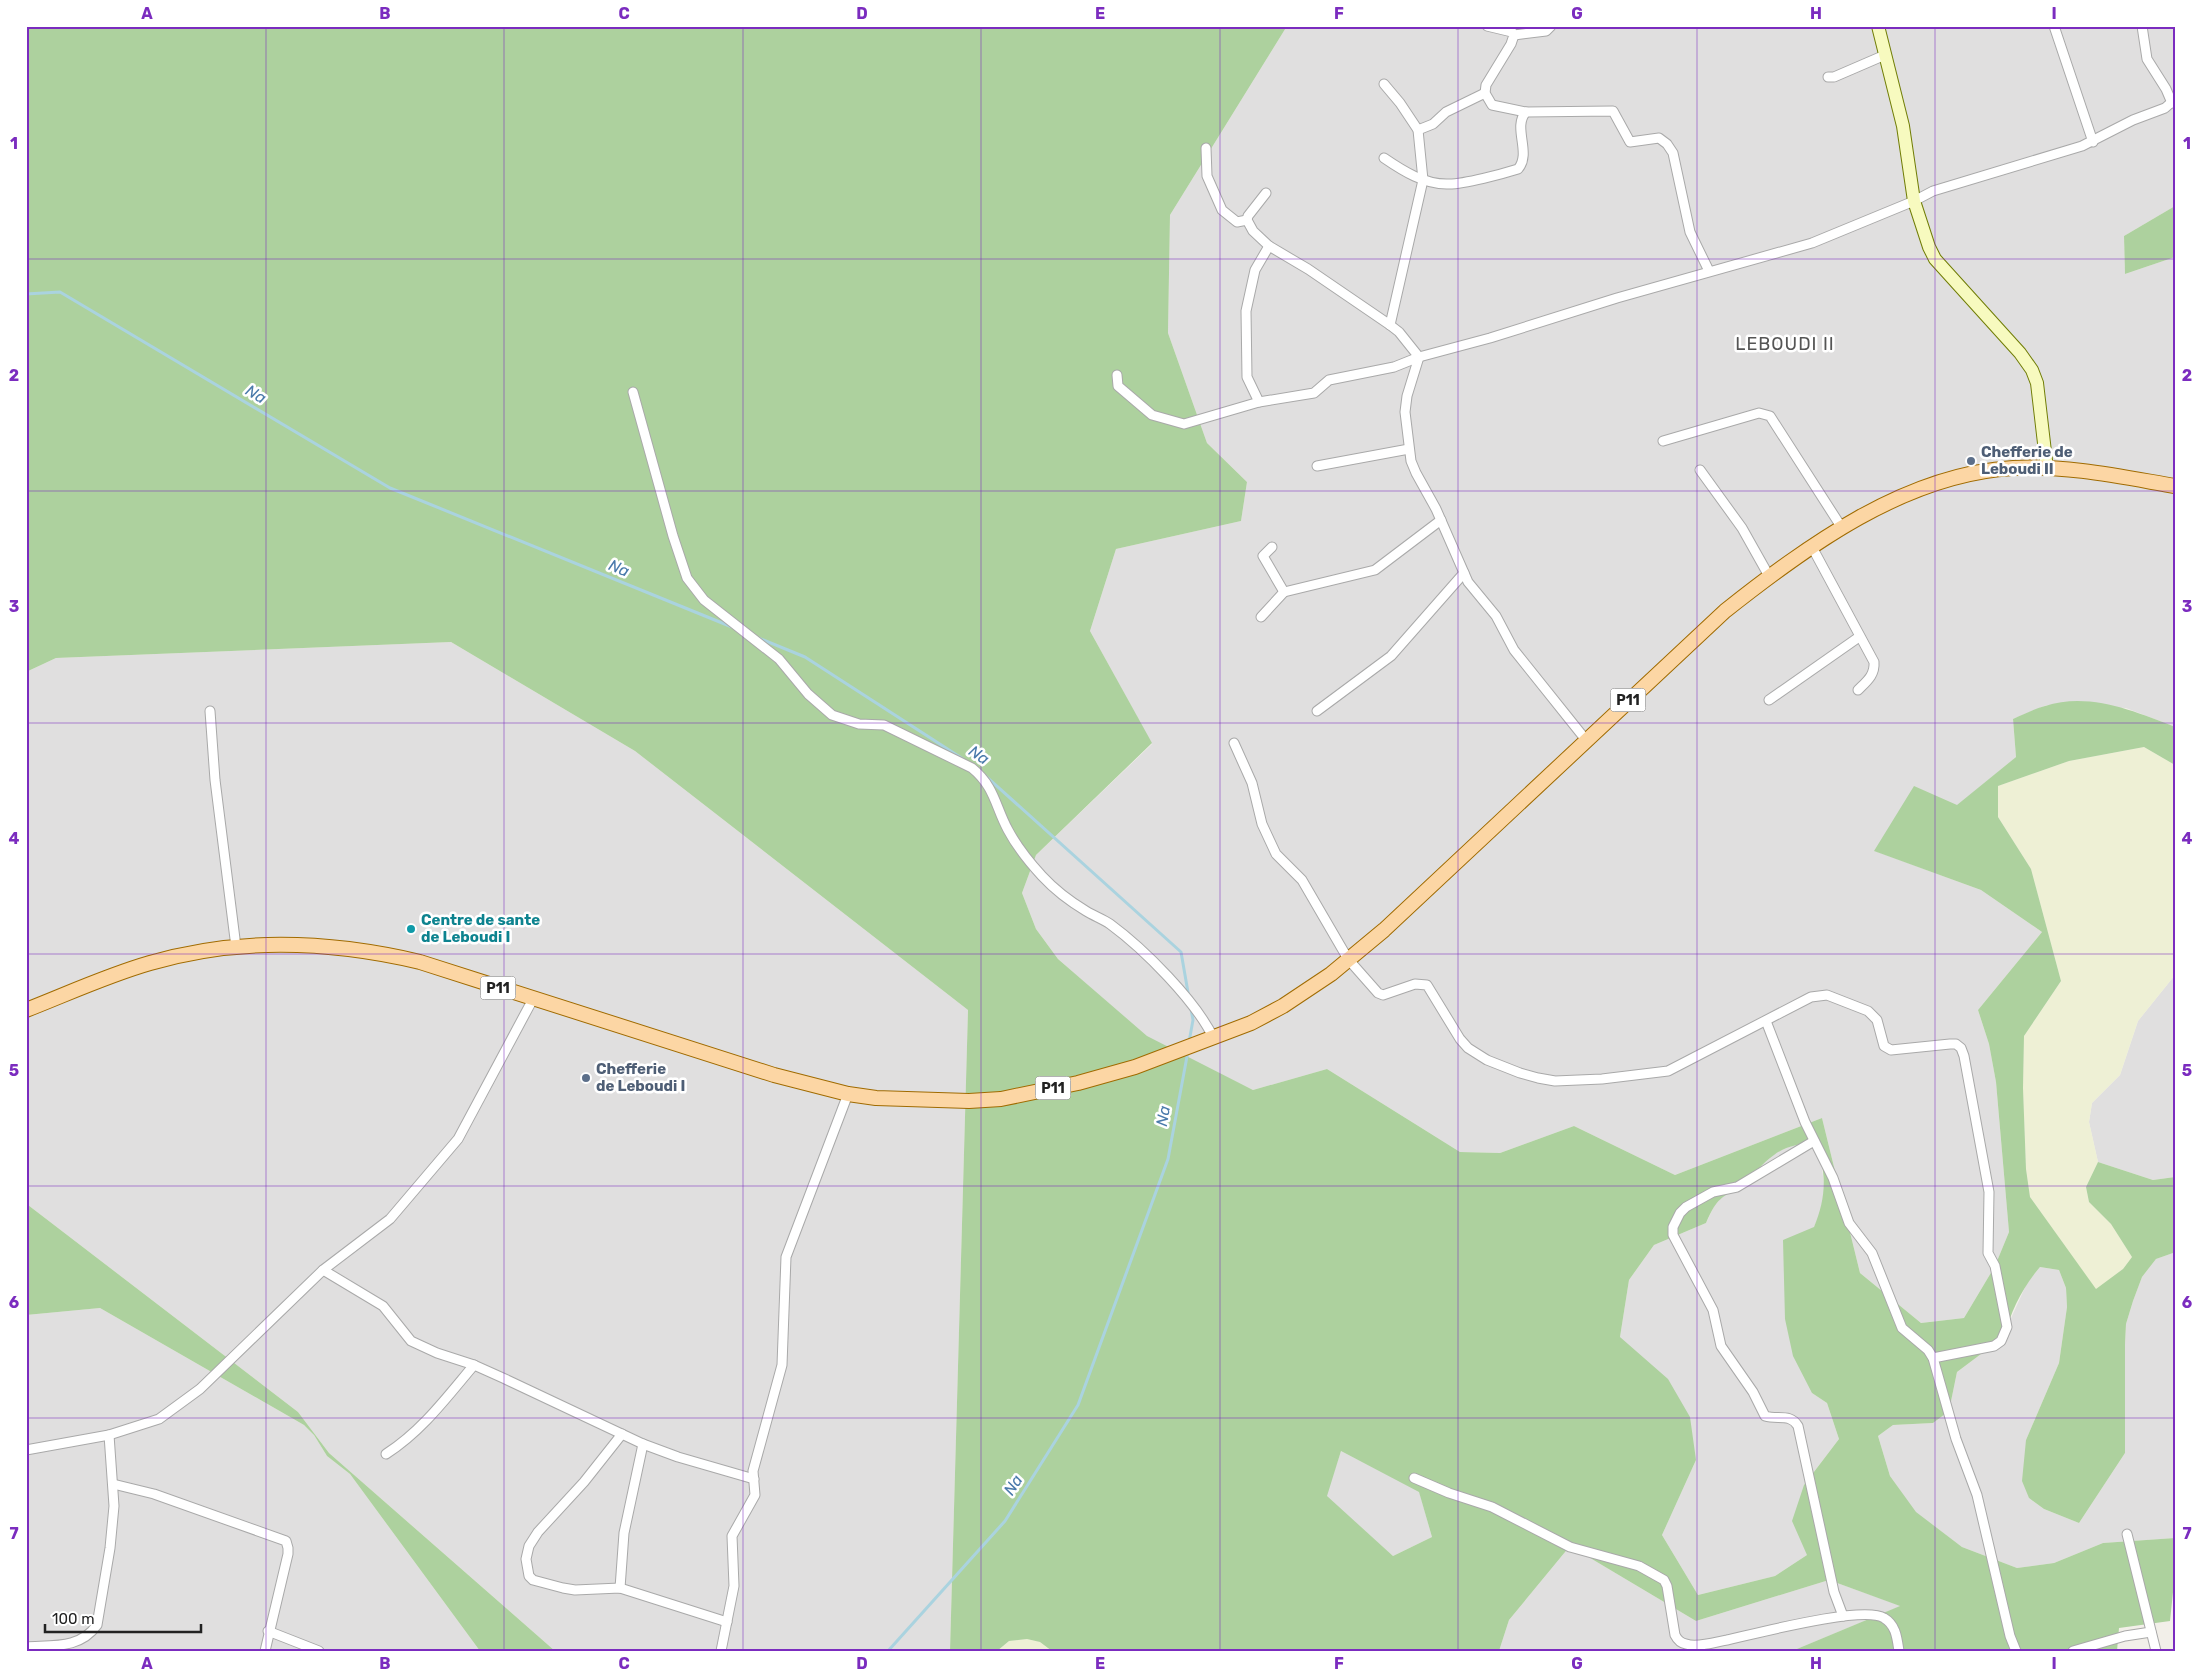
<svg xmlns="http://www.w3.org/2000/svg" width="2201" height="1677" font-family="Rubik,sans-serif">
<rect width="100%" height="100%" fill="#f2efe9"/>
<!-- residential -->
<g fill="#e0dfdf">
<polygon points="1287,26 2175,26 2175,206 2124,236 2125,274 2175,257 2175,727 2126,708 2047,705 2013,719 2016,757 1957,806 1875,851 1981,890 2042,932 1978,1010 1989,1044 1996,1082 2009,1232 1995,1266 1964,1318 1921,1323 1860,1273 1822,1118 1675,1175 1574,1126 1500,1153 1460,1152 1327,1069 1253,1090 1181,1055 1147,1037 1058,959 1036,929 1022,893 1036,855 1152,744 1090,631 1116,549 1241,521 1247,482 1207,443 1168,333 1170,215"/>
<polygon points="451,642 635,751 968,1010 950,1651 555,1651 329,1453 298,1412 28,1205 26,1207 26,672 56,658"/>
<polygon points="2175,975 2175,1177 2153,1180 2098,1162 2089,1122 2092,1103 2120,1075 2138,1021"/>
<polygon points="1814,1141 1820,1154 1825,1191 1822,1209 1814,1227 1812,1393 1827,1403 1839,1439 1804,1485 1807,1555 1775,1576 1698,1595 1662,1535 1696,1460 1620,1337 1629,1280 1654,1245 1706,1223 1716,1202 1732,1189 1742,1184 1775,1153 1793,1145"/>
<polygon points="2173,1253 2175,1538 2103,1543 2054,1563 2017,1568 1962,1547 1915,1512 1890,1476 1878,1436 1893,1425 1933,1423 1949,1411 1957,1372 2005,1336 2007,1327 2027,1283 2040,1267 2059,1270 2066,1288 2067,1307 2059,1363 2026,1440 2029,1498 2044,1509 2079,1523 2125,1453 2125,1344 2126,1324 2133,1301 2142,1277 2156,1259"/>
<polygon points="100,1308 304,1425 314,1435 327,1456 350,1474 480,1651 26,1651 26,1315"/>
<polygon points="1341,1451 1419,1491 1432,1537 1393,1556 1326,1496"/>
<polygon points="1570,1546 1696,1621 1829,1580 1901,1606 1792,1651 1499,1651 1509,1620"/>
</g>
<!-- farmland -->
<g fill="#eef0d5">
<polygon points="2144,747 2175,765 2175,975 2138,1021 2120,1075 2092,1103 2089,1122 2098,1162 2086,1187 2089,1202 2111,1224 2132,1257 2123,1269 2096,1290 2030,1197 2026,1169 2023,1088 2024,1036 2061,981 2031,869 1998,817 1998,786 2069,761"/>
<polygon points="1027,1639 1040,1642 1052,1651 997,1651 1009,1641"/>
</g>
<!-- forest -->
<g fill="#add19e" fill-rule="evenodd">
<path d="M26,26H1287L1170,215L1168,333L1207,443L1247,482L1241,521L1116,549L1090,631L1152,743L1036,855L1022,893L1036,929L1058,959L1147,1036L1253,1090L1327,1069L1460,1152L1500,1153L1574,1126L1675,1175L1822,1118L1860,1273L1921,1323L1964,1318L1995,1266L2009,1232L1996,1082L1989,1044L1978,1010L2042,932L1981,890L1874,851L1914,786L1957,805L2016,757L2013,719C2024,714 2034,709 2045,706C2089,692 2134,711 2175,727V765L2144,747L2069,761L1998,786V817L2031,869L2061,981L2024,1036L2023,1088L2026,1169L2030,1197L2096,1289L2123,1269L2132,1257L2111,1224L2089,1202L2086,1187L2098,1162L2153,1180L2175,1177V1255L2173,1253L2156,1259L2142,1277L2133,1301L2126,1324L2125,1344V1453L2079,1523L2044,1509L2029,1498L2022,1481L2026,1440L2059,1363L2067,1307L2066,1288L2059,1270L2040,1267C2024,1286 2010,1311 2005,1336L1957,1372L1949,1411L1933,1423L1893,1425L1878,1436L1890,1476L1916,1512L1962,1547L2017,1568L2054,1563L2103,1543L2175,1538V1573L2170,1621L2119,1628L2117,1651H1792L1900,1606L1829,1580L1696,1621L1570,1546L1509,1620L1499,1651H1052L1040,1642L1027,1639L1009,1641L997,1651H950L968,1010L635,751L451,642L56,658L26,672ZM1814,1142C1828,1170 1826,1199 1814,1227L1783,1240L1785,1319L1793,1356L1812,1393L1827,1403L1839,1439L1804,1485L1792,1521L1807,1555L1775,1576L1698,1595L1662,1535L1696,1460L1690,1417L1668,1379L1620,1337L1629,1280L1654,1245L1706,1223C1718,1196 1720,1200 1742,1184C1754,1176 1762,1163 1774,1155C1785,1146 1801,1144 1814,1142ZM1341,1451L1419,1492L1432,1537L1393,1556L1327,1496Z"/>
<polygon points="2175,206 2175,257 2125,274 2124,236"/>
<polygon points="28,1205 298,1412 329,1453 555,1651 480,1651 350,1474 327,1456 314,1435 304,1425 100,1308 26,1315 26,1207"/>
</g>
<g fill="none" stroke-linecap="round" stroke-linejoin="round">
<!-- stream -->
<g stroke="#aad3df" stroke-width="3">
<polyline points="26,294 60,292 390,488 732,627"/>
<polyline points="756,637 805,657 963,759"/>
<polyline points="979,770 1181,952 1189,998"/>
<polyline points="1189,1042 1193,1020 1191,1009"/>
<polyline points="888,1651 1005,1521 1078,1405 1168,1159 1188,1051"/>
</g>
<!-- street casing -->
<g stroke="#a9a9a9" stroke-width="11">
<g id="street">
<polyline points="1487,26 1512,32 1514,35 1511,44 1486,85 1485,93 1492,105 1526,112 1613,111 1630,142 1659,138 1667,144 1673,153 1690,232 1709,271"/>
<polyline points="2054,26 2093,142"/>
<polyline points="2142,26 2147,59 2166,89 2172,103"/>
<polyline points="1514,35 1546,31 1551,26"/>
<polyline points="1828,77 1834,77 1885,55"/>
<polyline points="1384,84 1400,103 1418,130 1423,180 1390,325"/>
<polyline points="1418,130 1433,124 1446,112 1485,93"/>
<polyline points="1206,148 1207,176 1222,210 1237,222 1247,220"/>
<path d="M1384,158C1403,171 1425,185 1449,184C1465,184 1502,174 1518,169C1532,153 1512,127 1526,112"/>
<polyline points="1266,193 1248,216 1247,220 1253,231 1269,246 1308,269 1390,325 1399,332 1419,357"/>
<polyline points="1269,246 1255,270 1246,311 1247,377 1259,402 1314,393 1329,380 1394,367 1419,357 1490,338 1617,298 1812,243 1914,201 1933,191 2082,146 2133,120 2165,108 2175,99"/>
<polyline points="1419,357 1407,396 1405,412 1411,461 1416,473 1436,509 1468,582 1496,616 1514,650 1586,740"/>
<polyline points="1117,375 1118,386 1152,415 1184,424 1259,402"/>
<path d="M633,392L673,536L687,578L704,600L779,659L808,694L832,715L859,724L884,725L972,768C995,787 995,806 1008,830C1016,845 1030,863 1042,876C1054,889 1071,902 1086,911C1094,916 1103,919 1110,924C1144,949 1196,1001 1214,1039"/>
<polyline points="1663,441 1759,413 1770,416 1842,528"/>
<polyline points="1317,466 1409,449"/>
<polyline points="1700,470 1742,528 1769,576"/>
<polyline points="1272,547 1263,556 1284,592"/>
<path d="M1812,547L1874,662C1875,675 1867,681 1858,690"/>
<polyline points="1261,617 1284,592 1375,570 1441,520"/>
<polyline points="1769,700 1859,637"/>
<polyline points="210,711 215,780 236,947"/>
<polyline points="1317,711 1391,656 1464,573"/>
<polyline points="1234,743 1252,783 1262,824 1276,854 1302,880 1348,959 1378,993 1383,995 1415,984 1427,985 1460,1039 1468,1048 1487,1060 1520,1073 1538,1078 1555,1081 1602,1079 1668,1071 1811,997 1827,995 1868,1011 1877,1020 1884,1046 1891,1050 1950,1044 1956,1044 1961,1048 1964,1056 1989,1192 1988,1253 1995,1266 2007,1327 2001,1341 1994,1346 1933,1358"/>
<polyline points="1766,1021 1805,1122 1833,1178 1849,1223 1872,1253 1902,1328 1928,1350 1933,1358 1956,1439 1977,1495 2010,1636 2016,1651"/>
<path d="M1814,1141L1737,1187L1713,1192L1686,1207L1680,1213L1673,1227V1235L1713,1310L1721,1346L1753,1392L1765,1416C1778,1420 1790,1413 1798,1426L1834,1592L1843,1616"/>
<polyline points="323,1270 383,1306 411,1341 437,1353 474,1365 503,1378 643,1444 678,1457 754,1479"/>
<polyline points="622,1434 584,1482 538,1532 529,1546 526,1559 529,1576 533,1580 563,1588 575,1590 620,1588 727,1622"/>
<polyline points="26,1450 109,1435 159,1419 200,1389 323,1270 390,1219 458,1139 533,999"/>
<path d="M386,1454C422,1431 447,1397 474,1365"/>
<path d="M1414,1478L1449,1493L1492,1507L1570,1547L1639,1566L1664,1580L1667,1586L1675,1635C1677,1639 1680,1643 1686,1644C1697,1648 1716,1642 1727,1640C1755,1634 1863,1605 1884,1618C1896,1625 1897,1638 1899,1651"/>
<polyline points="113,1484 154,1494 286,1541 288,1548 288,1554 265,1651"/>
<polyline points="2127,1534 2156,1651"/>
<polyline points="620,1588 624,1533 643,1444"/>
<polyline points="268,1631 319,1651"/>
<path d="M26,1647C53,1645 80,1649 97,1625L110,1548L114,1506L109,1435"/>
<polyline points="721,1651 734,1586 732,1536 755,1495 753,1471 782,1365 786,1257 848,1094"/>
<polyline points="2073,1651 2125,1636 2151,1632"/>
</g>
</g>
<!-- secondary casing -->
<g stroke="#707d05" stroke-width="14">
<polyline id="secondary" points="1878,26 1903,126 1914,201 1929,247 1935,259 2020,353 2032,370 2037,383 2047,469"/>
</g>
<!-- primary casing -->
<g stroke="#a06b00" stroke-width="16">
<path id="primary" d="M26,1010C67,994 108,975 150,963C239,937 331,941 420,962L774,1075L848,1094L876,1098L969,1101L1001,1099L1078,1083L1135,1067L1251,1023L1283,1006L1331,974L1384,930L1725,611C1806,547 1905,474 2013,468C2067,465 2122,477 2175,486"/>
</g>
<!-- street -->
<use href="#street" stroke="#fff" stroke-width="9"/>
<!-- secondary -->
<use href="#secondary" stroke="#f7fabf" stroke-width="12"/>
<!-- primary -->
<use href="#primary" stroke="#fcd6a4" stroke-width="14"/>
</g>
<!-- grid -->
<path fill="none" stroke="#7b2cbf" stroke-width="1" stroke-opacity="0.55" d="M266,26V1651M504,26V1651M743,26V1651M981,26V1651M1220,26V1651M1458,26V1651M1697,26V1651M1935,26V1651M26,259H2175M26,491H2175M26,723H2175M26,954H2175M26,1186H2175M26,1418H2175"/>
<!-- markers -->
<g fill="#5c6f8a" stroke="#fff" stroke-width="2">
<circle cx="1971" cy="461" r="5"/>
<circle cx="586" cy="1078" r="5"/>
</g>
<circle fill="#0f9aa8" stroke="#fff" stroke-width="2" cx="411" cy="929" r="5"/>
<g text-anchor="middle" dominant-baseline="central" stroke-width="5" stroke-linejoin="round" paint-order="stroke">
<!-- shield labels -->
<g fill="#fff" stroke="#646464" stroke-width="1">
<rect x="1610.5" y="688.5" width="35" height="23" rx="4"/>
<rect x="480.5" y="976.5" width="35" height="23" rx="4"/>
<rect x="1035.5" y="1076.5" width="35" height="23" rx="4"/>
</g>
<g font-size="14" font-weight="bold" fill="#222">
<text x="1628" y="700">P11</text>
<text x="498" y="988">P11</text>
<text x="1053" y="1088">P11</text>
</g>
<!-- service labels -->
<g font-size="15" font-weight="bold" fill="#4e5e75" stroke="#fff" text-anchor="start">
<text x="1981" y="452">Chefferie de<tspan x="1981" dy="17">Leboudi II</tspan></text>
<text x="596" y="1069">Chefferie<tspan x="596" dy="17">de Leboudi I</tspan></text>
</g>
<!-- culture labels -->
<g font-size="15" font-weight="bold" fill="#0d838f" stroke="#fff" text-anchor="start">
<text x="421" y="920">Centre de sante<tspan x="421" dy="17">de Leboudi I</tspan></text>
</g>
<!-- water labels -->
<g font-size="16" font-style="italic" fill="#4a7aab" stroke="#fff">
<text transform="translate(256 394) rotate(31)">Na</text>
<text transform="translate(619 568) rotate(22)">Na</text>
<text transform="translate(979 755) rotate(34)">Na</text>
<text transform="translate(1163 1116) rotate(-80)">Na</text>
<text transform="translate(1013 1485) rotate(-58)">Na</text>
</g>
<!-- quarter labels -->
<g font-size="18" letter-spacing="1" fill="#555" stroke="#fff">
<text x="1785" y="344">LEBOUDI II</text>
</g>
</g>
<!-- border -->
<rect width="2201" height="1677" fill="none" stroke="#ffffff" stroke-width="55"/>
<!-- scale -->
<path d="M45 1624v8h156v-8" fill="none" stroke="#222222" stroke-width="2.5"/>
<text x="52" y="1624" font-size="15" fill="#222222" stroke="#ffffff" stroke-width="4" paint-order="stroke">100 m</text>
<rect x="28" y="28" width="2146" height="1622" fill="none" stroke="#7b2cbf" stroke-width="2"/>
<g font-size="16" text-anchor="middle" font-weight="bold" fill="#7b2cbf">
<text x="147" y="19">A</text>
<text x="385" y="19">B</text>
<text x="624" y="19">C</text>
<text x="862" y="19">D</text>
<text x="1100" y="19">E</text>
<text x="1339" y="19">F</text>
<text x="1577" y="19">G</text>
<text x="1816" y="19">H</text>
<text x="2054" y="19">I</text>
<text x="14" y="149">1</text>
<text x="2187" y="149">1</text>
<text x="14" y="381">2</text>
<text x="2187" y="381">2</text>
<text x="14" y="612">3</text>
<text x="2187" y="612">3</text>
<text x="14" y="844">4</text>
<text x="2187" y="844">4</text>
<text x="14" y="1076">5</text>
<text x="2187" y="1076">5</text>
<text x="14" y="1308">6</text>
<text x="2187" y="1308">6</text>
<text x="14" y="1539">7</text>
<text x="2187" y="1539">7</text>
<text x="147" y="1669">A</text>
<text x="385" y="1669">B</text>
<text x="624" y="1669">C</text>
<text x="862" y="1669">D</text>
<text x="1100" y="1669">E</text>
<text x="1339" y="1669">F</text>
<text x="1577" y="1669">G</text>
<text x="1816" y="1669">H</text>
<text x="2054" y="1669">I</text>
</g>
</svg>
